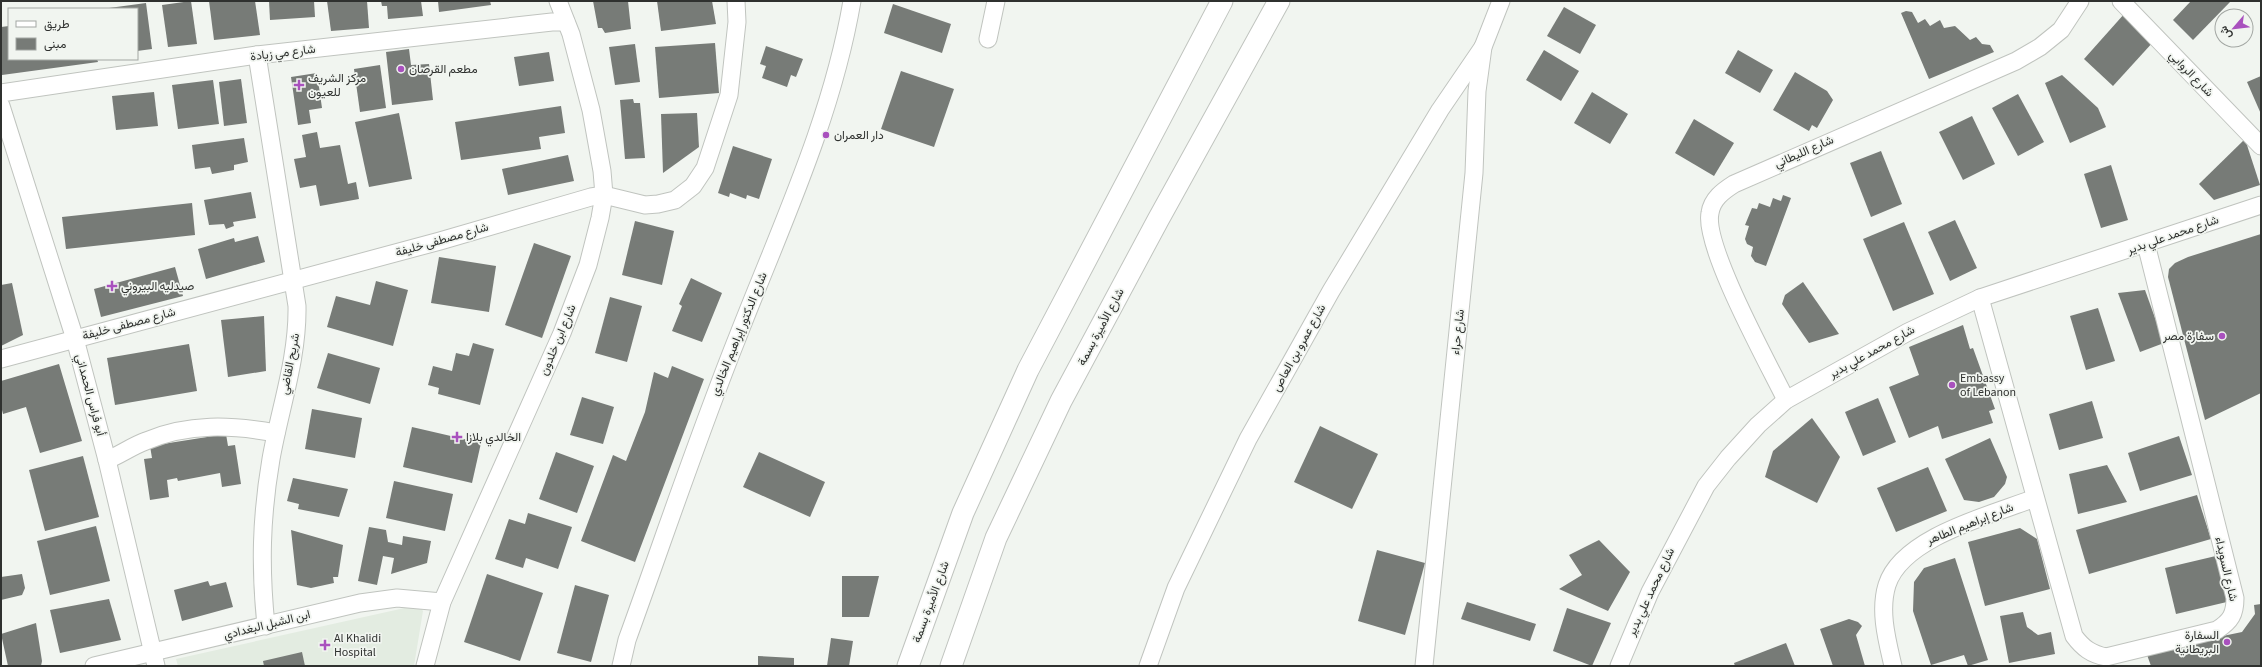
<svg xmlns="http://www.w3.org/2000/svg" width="2262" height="667" font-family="'Source Sans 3',Vazirmatn,sans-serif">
<rect width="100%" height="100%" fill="#f1f5f0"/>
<!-- built -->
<polygon fill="#e3ece1" points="418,605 423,611 414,666 178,666 176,659"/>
<!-- building -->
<g fill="#777b77">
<polygon points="191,1 197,44 168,47 162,5"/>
<polygon points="209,1 255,1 260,35 214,40"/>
<polygon points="269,1 314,1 315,17 270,20"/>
<polygon points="327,1 367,1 369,28 331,31"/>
<polygon points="381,1 421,1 423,16 388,19 387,6 382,6"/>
<polygon points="438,1 490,1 491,5 439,12"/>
<polygon points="593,1 628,1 631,29 605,33 602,28 598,28"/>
<polygon points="657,1 712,1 716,24 661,31"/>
<polygon points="2191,1 2231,1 2193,40 2173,20"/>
<polygon points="146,3 152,49 137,51 137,9 109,8"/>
<polygon points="893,4 951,24 942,53 884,33"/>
<polygon points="1564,7 1596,25 1580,54 1547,36"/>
<polygon points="1906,11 1912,12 1918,23 1925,19 1930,26 1940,20 1944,28 1955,26 1970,40 1976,37 1982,44 1990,45 1994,52 1929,79 1901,13"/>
<polygon points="2125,13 2154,41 2113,86 2084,59"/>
<polygon points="9,26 9,59 97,59 98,62 2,75 1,27"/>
<polygon points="715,43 719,93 659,98 655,47"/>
<polygon points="635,44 640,82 615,85 609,47"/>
<polygon points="766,46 803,59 796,77 791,75 787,87 762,78 766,66 760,64"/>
<polygon points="409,49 411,65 429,64 433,100 392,105 386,52"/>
<polygon points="1544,50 1579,71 1561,101 1526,80"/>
<polygon points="1738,50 1773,70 1760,93 1725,73"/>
<polygon points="549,52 554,81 519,86 514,57"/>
<polygon points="380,65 386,108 360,112 354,69"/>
<polygon points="901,71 954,89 934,147 881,129"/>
<polygon points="1795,72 1827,91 1833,100 1817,128 1812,125 1809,131 1773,110"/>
<polygon points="317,73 322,108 309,110 311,123 298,125 291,77"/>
<polygon points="2062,75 2098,108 2106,127 2070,143 2045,83"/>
<polygon points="2261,76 2261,114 2247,82"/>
<polygon points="241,79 247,123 224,126 219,82"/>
<polygon points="213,80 219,124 178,129 172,85"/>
<polygon points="154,92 158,126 116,130 112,96"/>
<polygon points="1592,92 1628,114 1610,144 1574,123"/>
<polygon points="2018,94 2044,142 2018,156 1992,108"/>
<polygon points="633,99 634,103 640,103 645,158 625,159 620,100"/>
<polygon points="561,106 565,133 539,137 541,149 461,160 455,122"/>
<polygon points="399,113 412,179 369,187 355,122"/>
<polygon points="697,113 699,147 663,173 661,114"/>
<polygon points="1972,116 1995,164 1963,180 1939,132"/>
<polygon points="1694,119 1734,143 1714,176 1675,153"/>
<polygon points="317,132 320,148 340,145 348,184 356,182 359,199 320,206 316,185 300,188 294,159 306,157 302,135"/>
<polygon points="244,138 248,162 234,165 234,170 212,174 210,167 195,169 192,145"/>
<polygon points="2245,139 2260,185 2214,200 2199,184"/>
<polygon points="733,146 772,159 759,199 747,195 746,199 730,193 729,197 718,193"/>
<polygon points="1881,151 1902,204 1871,217 1850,163"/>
<polygon points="568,155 574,181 508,195 502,169"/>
<polygon points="2111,165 2128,220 2101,228 2084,174"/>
<polygon points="251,192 256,218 233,222 234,226 226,229 224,224 209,225 204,200"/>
<polygon points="1783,195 1791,198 1766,266 1755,262 1751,256 1753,247 1747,244 1745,239 1749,226 1745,225 1752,208 1757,209 1759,203 1770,207 1773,198 1781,201"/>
<polygon points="192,203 195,235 66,249 62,217"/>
<polygon points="1955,220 1977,268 1950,281 1928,232"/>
<polygon points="635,221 674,231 662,285 622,275"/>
<polygon points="1904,222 1934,294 1893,311 1863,239"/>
<polygon points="2261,234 2261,393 2205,420 2168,277 2169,269 2175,263 2188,257"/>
<polygon points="258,236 265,262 206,279 198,249 234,238 235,242"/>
<polygon points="534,243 571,256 542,338 505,325"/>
<polygon points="439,257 496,266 489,312 431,303"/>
<polygon points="175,267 183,296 101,317 94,289"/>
<polygon points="691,278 722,293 702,342 672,331 682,306 679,304"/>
<polygon points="376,281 408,290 393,346 327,327 336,296 370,305"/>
<polygon points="1803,282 1839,334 1809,343 1782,304 1785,295"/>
<polygon points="12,283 23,335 1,346 1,285"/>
<polygon points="2145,290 2164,343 2140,352 2118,293"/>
<polygon points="610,297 642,306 627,362 595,353"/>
<polygon points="2098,308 2115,361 2086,370 2070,316"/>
<polygon points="264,316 266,371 228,377 221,320"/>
<polygon points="1963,325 1970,349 1973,348 1995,409 1989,411 1993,423 1942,439 1938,426 1909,438 1889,387 1919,375 1909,347"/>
<polygon points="473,343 494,349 480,405 438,394 439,388 428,385 433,366 452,371 456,353 469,356"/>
<polygon points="189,344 197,391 115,405 107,358"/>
<polygon points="328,353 380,368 370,404 317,388"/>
<polygon points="59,364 82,441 40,453 26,407 3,414 1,406 1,381"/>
<polygon points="672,366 704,379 635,562 581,541 613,455 626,461 645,412 654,372 668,378"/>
<polygon points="582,397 614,407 603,444 570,435"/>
<polygon points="1878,398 1896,442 1863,456 1845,412"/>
<polygon points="2092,401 2103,438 2059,450 2049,414"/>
<polygon points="312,409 362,418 355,458 305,449"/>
<polygon points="1812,418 1840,457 1817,503 1765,477 1773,451"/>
<polygon points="1320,426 1378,454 1352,509 1294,482"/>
<polygon points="412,427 481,443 472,483 403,467"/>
<polygon points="226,434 228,446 235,445 241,484 222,487 220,473 178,481 177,478 167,480 169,497 150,500 144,459 152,458 150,446"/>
<polygon points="2179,436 2192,475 2140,491 2128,453"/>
<polygon points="1990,438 2007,477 2005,484 1994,497 1979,502 1964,500 1945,459"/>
<polygon points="556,452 594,466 577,513 539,499"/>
<polygon points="759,452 825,482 810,517 743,487"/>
<polygon points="83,456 99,517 45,531 29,470"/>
<polygon points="2107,465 2127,502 2078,514 2069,474"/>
<polygon points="1928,467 1947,511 1896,532 1877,488"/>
<polygon points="293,478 348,489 339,517 298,509 299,504 287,501"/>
<polygon points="394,481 453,494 445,531 386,518"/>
<polygon points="2197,495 2211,539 2089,574 2076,530"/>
<polygon points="528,513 572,527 558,569 526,558 523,568 495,559 509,519 525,524"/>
<polygon points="96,526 110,581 50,595 37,541"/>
<polygon points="369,527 386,530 388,542 402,545 403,536 431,541 427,563 391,574 394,558 383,556 377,585 358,581"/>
<polygon points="2020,528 2037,539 2050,589 1985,606 1968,542"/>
<polygon points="291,530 343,545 338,577 333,577 334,583 311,588 297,585"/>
<polygon points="1599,540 1630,572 1608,611 1559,589 1582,575 1569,555"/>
<polygon points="1377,550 1425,563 1405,635 1358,621"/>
<polygon points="2220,555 2231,601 2176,614 2165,568"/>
<polygon points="1955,558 1988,660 1968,666 1964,655 1931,665 1913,611 1914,582 1924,568"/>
<polygon points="22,574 25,588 22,595 1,600 1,577"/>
<polygon points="487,574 543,593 520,661 464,642"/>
<polygon points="842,576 879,576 869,617 842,617"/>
<polygon points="208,581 210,586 226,582 233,607 182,621 174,590"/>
<polygon points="575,585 609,595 591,662 557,653"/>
<polygon points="109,599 121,640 60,653 50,610"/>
<polygon points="1467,602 1536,624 1530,641 1461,619"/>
<polygon points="2261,604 2261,666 2151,666 2146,652 2242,632 2255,614 2254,605"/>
<polygon points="1567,608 1611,623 1592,666 1553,651"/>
<polygon points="2023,612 2027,627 2038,635 2051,632 2055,654 2009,663 2000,616"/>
<polygon points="1849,619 1858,622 1862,626 1856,635 1865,666 1833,666 1820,629"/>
<polygon points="36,623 42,661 41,666 8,666 1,634"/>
<polygon points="831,638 853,641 849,666 827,666"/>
<polygon points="1786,643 1795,666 1735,666 1734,663"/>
<polygon points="302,652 305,666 264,666 263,661"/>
<polygon points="758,656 794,658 794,666 758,666"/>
</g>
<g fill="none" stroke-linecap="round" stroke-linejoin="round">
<!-- minor casing -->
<g stroke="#c0c4bf" stroke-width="19">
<g id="minor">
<polyline points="2121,1 2261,146"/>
<polyline points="988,39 996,1"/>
<path d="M257,55L297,306C298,358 280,408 271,459C261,518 260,567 266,626"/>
<polyline points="1,93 257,55 552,22 566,22"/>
<polyline points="1,106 75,339 107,460 156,666"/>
<path d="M1980,298L2074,636C2083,648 2091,654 2106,657L2217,630C2231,621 2235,614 2235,598L2146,244"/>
<polyline points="1,359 440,241 591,197 604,195 645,205 658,204 675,200 693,186 705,168 729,95 737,22 736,1"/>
<path d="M1786,400C1769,365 1703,246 1710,213C1712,199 1723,191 1734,184L2016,61L2040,47L2061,30L2080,1"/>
<path d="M107,460C120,455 132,446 146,441C188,423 232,425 276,433"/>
<polyline points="94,666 360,603 397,598 442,602"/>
<polyline points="425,666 442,602 562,333 588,265 600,218 604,195 602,171 591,110 571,34 558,1"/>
<path d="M621,666L627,640C664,538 698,436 738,336C781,226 832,118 852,1"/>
<polyline points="1148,666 1176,588 1248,439 1331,291 1440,110 1483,47"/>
<polyline points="1424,666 1474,173 1477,91 1483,47 1501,1"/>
<polyline points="1619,666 1650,592 1706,486 1728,458 1758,425 1786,400 1908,332 1980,298 2261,205"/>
<path d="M1893,666C1887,640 1879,611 1887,585C1902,537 1991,515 2035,498"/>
</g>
</g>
<!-- major casing -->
<g stroke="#c0c4bf" stroke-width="23">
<g id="major">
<polyline points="908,666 963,513 1028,370 1222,1"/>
<polyline points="951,666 996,538 1061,401 1158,220 1279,1"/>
</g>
</g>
<!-- minor -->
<use href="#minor" stroke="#fff" stroke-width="17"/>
<!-- major -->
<use href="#major" stroke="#fff" stroke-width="21"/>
</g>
<!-- markers -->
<g fill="#a951be" stroke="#f1f5f0" stroke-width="1.5">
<circle cx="401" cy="69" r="4"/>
<path d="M297 79h4v4h4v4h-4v4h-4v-4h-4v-4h4z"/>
<circle cx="826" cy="135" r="4"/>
<path d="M110 280h4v4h4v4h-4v4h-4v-4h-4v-4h4z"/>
<circle cx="2222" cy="336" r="4"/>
<circle cx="1952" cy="385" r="4"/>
<path d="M455 431h4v4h4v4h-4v4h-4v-4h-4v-4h4z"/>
<circle cx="2227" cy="642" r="4"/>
<path d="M323 639h4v4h4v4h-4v4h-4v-4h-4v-4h4z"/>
</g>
<g text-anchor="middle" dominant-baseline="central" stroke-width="3.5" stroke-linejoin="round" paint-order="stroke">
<!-- street labels -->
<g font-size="12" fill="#2f312f" stroke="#f1f5f0">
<text transform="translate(283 53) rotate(-7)">شارع مي زيادة</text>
<text transform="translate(2191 74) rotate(46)">شارع الروابي</text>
<text transform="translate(1804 152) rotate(-24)">شارع الليطاني</text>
<text transform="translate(2173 235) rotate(-19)">شارع محمد علي بدير</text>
<text transform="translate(442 240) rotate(-16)">شارع مصطفى خليفة</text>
<text transform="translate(129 324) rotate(-15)">شارع مصطفى خليفة</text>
<text transform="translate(1101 327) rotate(-62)">شارع الأميرة بسمة</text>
<text transform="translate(1458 332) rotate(-84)">شارع حراء</text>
<text transform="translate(739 334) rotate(-68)">شارع الدكتور إبراهيم الخالدي</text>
<text transform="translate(558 340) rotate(-67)">شارع ابن خلدون</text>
<text transform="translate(1299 348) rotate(-61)">شارع عمرو بن العاص</text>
<text transform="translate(1872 352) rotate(-29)">شارع محمد علي بدير</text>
<text transform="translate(290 364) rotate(-79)">شريح القاضي</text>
<text transform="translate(90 395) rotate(75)">أبو فراس الحمداني</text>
<text transform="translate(1970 524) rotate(-22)">شارع إبراهيم الطاهر</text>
<text transform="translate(2226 569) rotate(77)">شارع السويداء</text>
<text transform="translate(1651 592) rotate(-65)">شارع محمد علي بدير</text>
<text transform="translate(931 602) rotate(-70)">شارع الأميرة بسمة</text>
<text transform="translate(267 625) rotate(-14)">ابن الشبل البغدادي</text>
</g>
<!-- poi labels -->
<g font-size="12" fill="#2f312f" stroke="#f1f5f0" text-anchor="start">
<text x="409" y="69">مطعم القرصان</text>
<text x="308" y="78">مركز الشريف<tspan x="308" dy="14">للعيون</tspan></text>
<text x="834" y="135">دار العمران</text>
<text x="121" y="286">صيدليه البيروني</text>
<text x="2214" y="336" text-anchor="end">سفارة مصر</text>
<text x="1960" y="378">Embassy<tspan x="1960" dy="14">of Lebanon</tspan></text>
<text x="466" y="437">الخالدي بلازا</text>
<text x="2219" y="635" text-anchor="end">السفارة<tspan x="2219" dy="14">البريطانية</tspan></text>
<text x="334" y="638">Al Khalidi<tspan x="334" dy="14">Hospital</tspan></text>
</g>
</g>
<!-- border -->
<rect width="2262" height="667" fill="none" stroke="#2f312f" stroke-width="4"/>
<!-- legend -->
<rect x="8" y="8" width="130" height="52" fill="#f1f5f0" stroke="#a3a7a3"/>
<rect x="16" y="21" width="20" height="6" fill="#ffffff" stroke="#a3a7a3"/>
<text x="44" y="28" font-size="12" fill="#2f312f">طريق</text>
<rect x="16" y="38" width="20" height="12" fill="#777b77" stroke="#a3a7a3"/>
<text x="44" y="48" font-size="12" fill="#2f312f">مبنى</text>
<!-- north arrow -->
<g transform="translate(2234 28) rotate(242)"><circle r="19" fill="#f1f5f0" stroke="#a3a7a3"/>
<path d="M0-3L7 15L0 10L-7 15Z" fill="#a951be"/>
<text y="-6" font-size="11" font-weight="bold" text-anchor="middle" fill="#2f312f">ش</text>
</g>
</svg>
